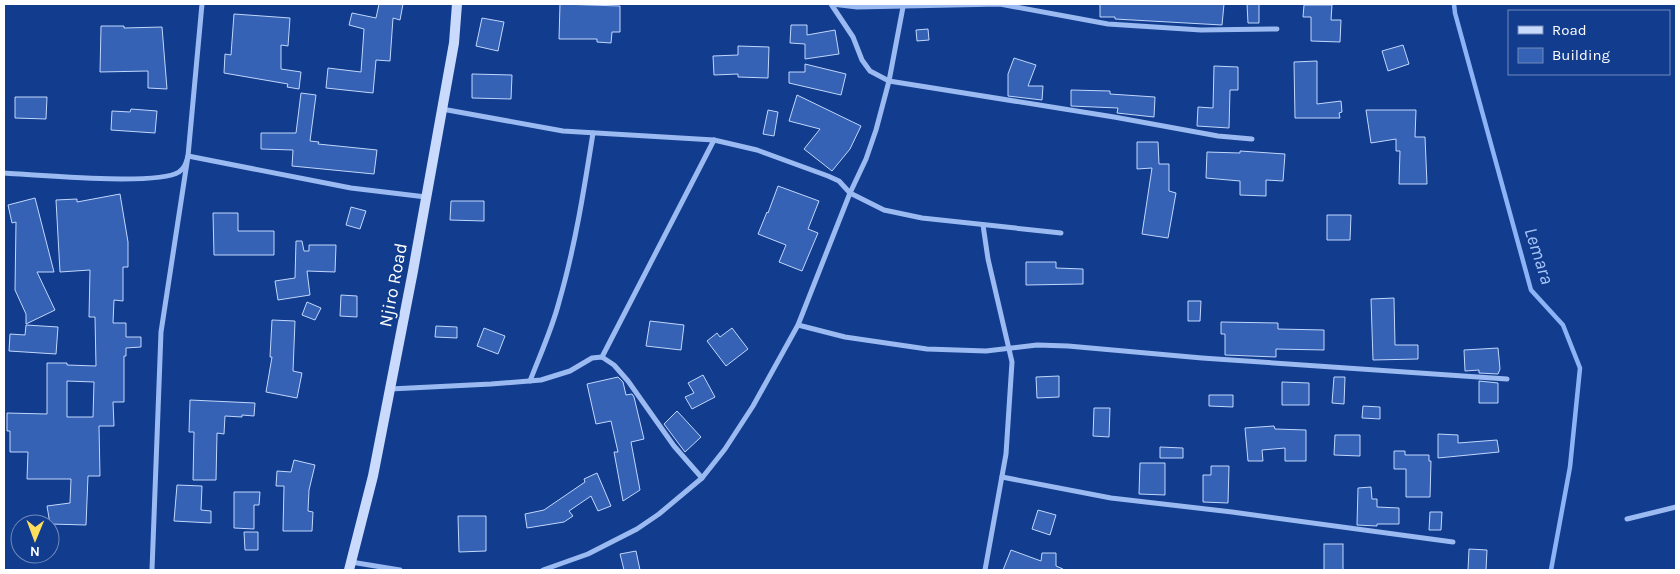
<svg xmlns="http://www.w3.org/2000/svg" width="1680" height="574" font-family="Karla,sans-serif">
<rect width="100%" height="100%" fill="#123c8d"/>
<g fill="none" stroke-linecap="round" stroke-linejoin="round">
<!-- stream -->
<polyline stroke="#8cb3f5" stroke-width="4.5" points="1454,4 1455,13 1531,290 1563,325 1580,368 1570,467 1551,570"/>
</g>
<!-- building -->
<g fill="#3562b4" stroke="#c1d7fd" fill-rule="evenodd">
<polygon points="379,4 403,4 400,20 393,18 390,61 376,60 373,93 326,88 328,68 361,72 364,29 349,25 352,13 376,18"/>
<polygon points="560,4 620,6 620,32 612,32 611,43 597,42 597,39 559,39"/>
<polygon points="1100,4 1224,4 1222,25 1115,19 1115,17 1100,17"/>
<polygon points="1247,4 1259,4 1259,23 1248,23"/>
<polygon points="1304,5 1332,5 1331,20 1341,20 1340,42 1311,41 1311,17 1303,17"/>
<polygon points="234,14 290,18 288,46 281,45 281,69 301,72 299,89 287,87 288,84 224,73 225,54 231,55"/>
<polygon points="482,18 504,22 498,51 476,46"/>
<polygon points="791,25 807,25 807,35 835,30 839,54 805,59 805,44 790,43"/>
<polygon points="101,26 124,26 124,28 162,27 167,89 148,88 148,71 100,72"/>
<polygon points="928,29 929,40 917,41 916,30"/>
<polygon points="1403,45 1409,64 1388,71 1382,51"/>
<polygon points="738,46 769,47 768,78 738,77 738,74 714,75 713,56 738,55"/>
<polygon points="1014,58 1036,65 1028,86 1043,86 1042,100 1008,96 1008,74"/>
<polygon points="1317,61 1317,104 1341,101 1342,112 1339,113 1340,118 1295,118 1294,62"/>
<polygon points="805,64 846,74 841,95 789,83 789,72 805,72"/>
<polygon points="1214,66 1238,67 1238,90 1230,90 1229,128 1197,126 1198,107 1213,108"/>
<polygon points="472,74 512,75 511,99 472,98"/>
<polygon points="1071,90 1110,91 1110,94 1155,97 1154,117 1117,113 1118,108 1071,106"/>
<polygon points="301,93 316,95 310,141 319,142 318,144 377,150 374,174 292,166 293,150 261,149 261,133 296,133"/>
<polygon points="797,95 861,126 850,149 832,171 804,149 820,129 789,121"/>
<polygon points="15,97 47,97 46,119 15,118"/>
<polygon points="131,109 157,111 155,133 111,130 112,111 130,112"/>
<polygon points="768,110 778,112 774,136 763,134"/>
<polygon points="1366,110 1416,110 1415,137 1425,137 1427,184 1399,184 1400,151 1396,151 1396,139 1371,143"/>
<polygon points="1137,142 1158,142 1159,164 1169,164 1169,191 1176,193 1168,238 1142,234 1152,168 1137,169"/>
<polygon points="1240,151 1285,154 1283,181 1266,180 1266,196 1240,195 1240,181 1206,178 1207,152 1240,153"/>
<polygon points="778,186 819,201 808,229 818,233 802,271 779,262 786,245 758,234 767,212 768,213"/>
<path d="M120,194L128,242V267H123V301L114,300L113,323H126V337H141V347L126,348V356H124V402H113L114,426H99L100,476H88L86,525L50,524L47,506L70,503L71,479H27L28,452H10V431H7V413L47,414V363H67V365L96,366L95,317H89L90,270L60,272L56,200L77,199V202ZM67,381L94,382L93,417H67Z"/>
<polygon points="35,198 54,272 37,272 55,310 26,324 26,314 15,290 16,222 12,223 8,205"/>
<polygon points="451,201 484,201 484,221 450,220"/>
<polygon points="351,207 366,211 360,229 346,225"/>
<polygon points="213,213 238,213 238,231 274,231 274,255 214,255"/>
<polygon points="1327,215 1351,215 1350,240 1327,240"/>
<polygon points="296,241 302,241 304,251 309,251 309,245 336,245 335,272 307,271 310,295 278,300 275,281 295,278"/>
<polygon points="1026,262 1056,262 1056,268 1083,269 1083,284 1026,285"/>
<polygon points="341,295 357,296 357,317 340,316"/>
<polygon points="1394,298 1395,345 1418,345 1418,359 1373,360 1371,299"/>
<polygon points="1188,301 1201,301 1200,321 1188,321"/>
<polygon points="307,302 321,308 315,320 302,315"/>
<polygon points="272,320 295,321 293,371 302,373 297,398 266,392 272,357 270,357"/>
<polygon points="650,321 684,325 681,350 646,346"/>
<polygon points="1221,322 1278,323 1278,329 1324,330 1324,350 1276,349 1276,357 1225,355 1225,334 1221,334"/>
<polygon points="26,325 58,327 56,354 9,351 10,334 25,335"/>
<polygon points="436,326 457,327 457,338 435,337"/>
<polygon points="484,328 505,336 498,354 477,346"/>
<polygon points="732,328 748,349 726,366 707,341 717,333 720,337"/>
<polygon points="1498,348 1500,369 1498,374 1479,373 1479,370 1465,371 1464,350"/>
<polygon points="703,375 715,397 692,409 685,397 694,393 688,383"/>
<polygon points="1059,376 1059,397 1037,398 1036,377"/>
<polygon points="618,377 623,382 626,395 632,394 634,397 644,439 631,442 640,490 623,501 614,452 618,452 611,421 596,424 587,384"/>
<polygon points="1334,377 1345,377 1344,404 1332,403"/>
<polygon points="1479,381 1498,383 1498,403 1479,403"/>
<polygon points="1282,382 1309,383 1309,405 1282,405"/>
<polygon points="1209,395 1233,395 1233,407 1209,406"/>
<polygon points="190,400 255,403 254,416 242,415 242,417 225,416 224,434 217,433 216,480 193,480 194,432 189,432"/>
<polygon points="1363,406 1380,407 1380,419 1362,418"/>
<polygon points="1094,408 1110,408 1109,437 1093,436"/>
<polygon points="677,411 701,437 685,452 664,424"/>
<polygon points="1274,426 1275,429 1306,430 1306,461 1285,461 1285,448 1262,450 1263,461 1248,461 1245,428"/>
<polygon points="1438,434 1458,435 1458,443 1497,440 1499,452 1438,458"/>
<polygon points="1335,435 1360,435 1360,456 1334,455"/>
<polygon points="1160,447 1183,448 1183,458 1160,458"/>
<polygon points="1394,451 1405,451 1405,455 1429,455 1429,461 1431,461 1430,497 1406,497 1406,469 1394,469"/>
<polygon points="294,460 315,465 309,490 308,511 313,512 312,531 283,531 284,486 276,486 277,471 291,472"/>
<polygon points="1140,463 1165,463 1165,495 1139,494"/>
<polygon points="1211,466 1229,466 1228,503 1203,502 1203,475 1211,475"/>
<polygon points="597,473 611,506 598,511 591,496 569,511 573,516 564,522 527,528 525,514 544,510 585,482 584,479"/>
<polygon points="177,485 202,486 201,510 211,511 211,523 174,521"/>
<polygon points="1371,487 1372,499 1377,499 1377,507 1399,508 1399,524 1377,524 1377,526 1357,525 1358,488"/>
<polygon points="234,492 260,492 259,505 254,505 254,529 234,528"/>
<polygon points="1038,510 1056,515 1050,535 1032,529"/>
<polygon points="1430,512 1442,512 1441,530 1429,530"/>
<polygon points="458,516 486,516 486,551 459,552"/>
<polygon points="244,532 258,532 258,550 245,550"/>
<rect x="1324" y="544" width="19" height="26"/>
<polygon points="1469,549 1487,550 1486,570 1468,570"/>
<polygon points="1011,550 1041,561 1042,553 1056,553 1056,566 1063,569 1063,570 1003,570"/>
<polygon points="636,551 640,570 624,570 620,554"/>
</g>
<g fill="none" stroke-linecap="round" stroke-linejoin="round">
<!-- street -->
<g stroke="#9abaf1" stroke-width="5">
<polyline points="831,4 853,37 862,60 870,71 889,81 1114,117 1218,136 1252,139"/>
<polyline points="832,4 857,7 1000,4 1108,24 1201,30 1277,29"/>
<polyline points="442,109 563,131 714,140 757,150 828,176 839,181 850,193 884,210 922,218 1061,233"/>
<path d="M4,173C36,175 157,186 179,172C185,168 186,163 188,156L351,188L426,197"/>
<polyline points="983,225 988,259 1012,362 1006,454 985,570"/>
<polyline points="798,325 845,337 927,349 986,351 1037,345 1068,346 1202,358 1507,379"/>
<polyline points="602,357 714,140"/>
<path d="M530,381C540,355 552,329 559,302C575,247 584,190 593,133"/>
<polyline points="390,389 491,384 541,380 570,371 592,358 602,357 614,365 628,381 674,446 702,478"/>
<polyline points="1002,477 1111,498 1232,512 1453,542"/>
<polyline points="1627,519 1676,507"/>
<polyline points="351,562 400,570"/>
<polyline points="152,570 161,332 188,156 202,4"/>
<polyline points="543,570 588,554 637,529 659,514 702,478 725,449 753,406 798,325 850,193 866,159 876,130 889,81 903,7"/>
</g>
<!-- secondary -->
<polyline stroke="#c9dafc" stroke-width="10" points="349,570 373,476 413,271 454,43 457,4"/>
</g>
<g text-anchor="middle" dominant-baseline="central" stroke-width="4" stroke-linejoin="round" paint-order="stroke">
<!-- street labels -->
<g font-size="18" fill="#fff" stroke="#123c8d">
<text transform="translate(393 285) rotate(-79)">Njiro Road</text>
</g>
<!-- water labels -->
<g font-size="19" font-style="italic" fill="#a6c4f9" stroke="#123c8d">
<text transform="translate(1539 256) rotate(72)">Lemara</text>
</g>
</g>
<!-- border -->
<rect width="1680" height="574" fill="none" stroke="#ffffff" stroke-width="10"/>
<!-- legend -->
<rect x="1508" y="10" width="162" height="65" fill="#123c8d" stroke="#718abb"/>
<rect x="1518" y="26" width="25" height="8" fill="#c9dafc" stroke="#718abb"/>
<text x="1552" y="35" font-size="15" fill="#ffffff">Road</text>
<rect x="1518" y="48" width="25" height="15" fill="#3562b4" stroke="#718abb"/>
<text x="1552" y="60" font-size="15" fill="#ffffff">Building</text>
<!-- north arrow -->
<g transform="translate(35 539) rotate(181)"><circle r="24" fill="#123c8d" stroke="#718abb"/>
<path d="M0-4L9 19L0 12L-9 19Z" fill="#ffde5b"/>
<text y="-8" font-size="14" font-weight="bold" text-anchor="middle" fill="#ffffff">N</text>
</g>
</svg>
